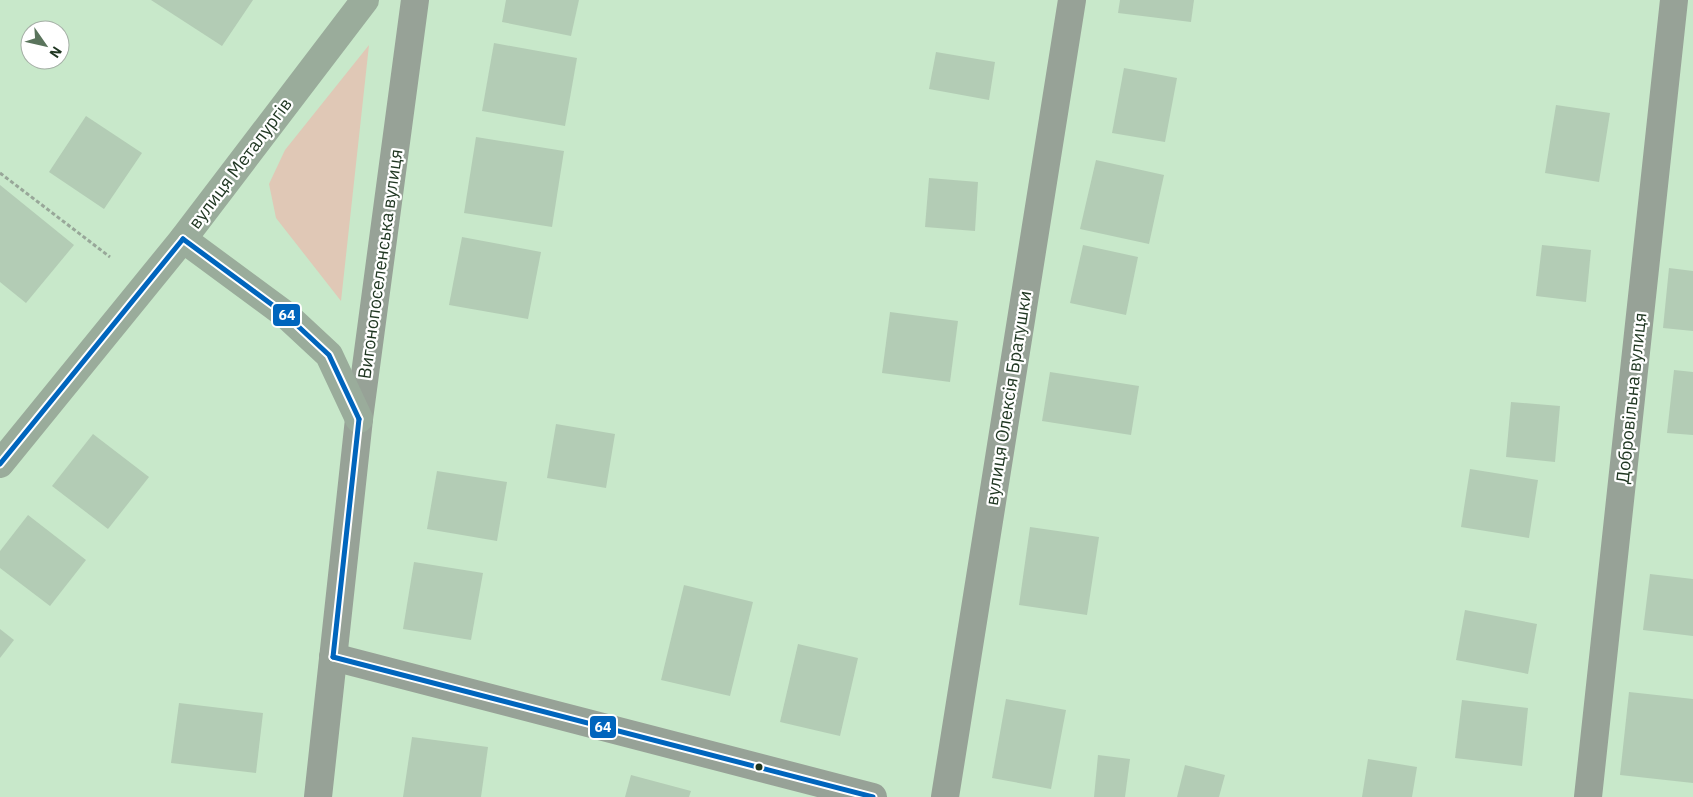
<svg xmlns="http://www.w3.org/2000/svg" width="1693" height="797" font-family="'IBM Plex Sans',sans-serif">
<rect width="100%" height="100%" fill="#c8e8ca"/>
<!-- green -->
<polygon fill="#e0c8b6" points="369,45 341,301 276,218 269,184 285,150"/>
<!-- building -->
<g fill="#b3ccb5">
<polygon points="151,0 253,0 222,46"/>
<polygon points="506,0 579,0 571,36 502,22"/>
<polygon points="1120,0 1194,0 1191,22 1118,13"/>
<polygon points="494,43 577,58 565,126 482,111"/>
<polygon points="936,52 995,62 989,100 929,89"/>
<polygon points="1124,68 1177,78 1165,142 1112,133"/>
<polygon points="1556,105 1610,113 1599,182 1545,173"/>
<polygon points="86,116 142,153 104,209 49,172"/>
<polygon points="476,137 564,151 552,227 464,213"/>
<polygon points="1096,160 1164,175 1149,244 1080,229"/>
<polygon points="929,178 978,182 975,231 925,227"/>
<polygon points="0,185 74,245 26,303 0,282"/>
<polygon points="462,237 541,252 528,319 449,305"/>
<polygon points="1083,245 1138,257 1126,315 1070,303"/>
<polygon points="1542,245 1591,250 1586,302 1536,296"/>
<polygon points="1669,268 1693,271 1693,331 1663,328"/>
<polygon points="890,312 958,321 950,382 882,373"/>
<polygon points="1674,370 1693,372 1693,435 1667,433"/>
<polygon points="1050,372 1139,386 1131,435 1042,421"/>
<polygon points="1511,402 1560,406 1555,462 1506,457"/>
<polygon points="556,424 615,434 606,488 547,478"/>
<polygon points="93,434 149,477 108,529 52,486"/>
<polygon points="1470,469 1538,480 1529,538 1461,527"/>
<polygon points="437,471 507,482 497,541 427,529"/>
<polygon points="28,515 86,560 50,606 0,568 0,551"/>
<polygon points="1030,527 1099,537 1087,615 1019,605"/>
<polygon points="414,562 483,573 471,640 403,629"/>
<polygon points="1650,574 1693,579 1693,636 1643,630"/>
<polygon points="684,585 753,602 730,696 661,680"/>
<polygon points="1465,610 1537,624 1528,674 1456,660"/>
<polygon points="0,629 14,640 0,658"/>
<polygon points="798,644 858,658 840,736 780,722"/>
<polygon points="1629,692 1693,699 1693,783 1620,775"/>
<polygon points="1006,699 1066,710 1051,789 992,778"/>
<polygon points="1462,700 1528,708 1522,766 1455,758"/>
<polygon points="179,703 263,713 256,773 171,763"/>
<polygon points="412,737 488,747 481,797 403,797"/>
<polygon points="1098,755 1130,759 1125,797 1094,797"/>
<polygon points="1368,759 1417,767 1412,797 1362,797"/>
<polygon points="1185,765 1225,775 1219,797 1177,797"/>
<polygon points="631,775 691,791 689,797 625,797"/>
</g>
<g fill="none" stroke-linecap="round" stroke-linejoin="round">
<!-- path -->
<polyline stroke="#98a799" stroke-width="3" stroke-dasharray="4 2.5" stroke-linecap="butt" points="0,173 110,257"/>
<!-- minor -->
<g stroke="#97a297" stroke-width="28">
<polyline points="333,657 873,797"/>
<polyline points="318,797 359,419 415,0"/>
<polyline points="945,797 1072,0"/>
<polyline points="1588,797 1674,0"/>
</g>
<!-- secondary -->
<g stroke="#9aac9b" stroke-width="28">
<polyline points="183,239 286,315 329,355 359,419"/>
<polyline points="0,464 183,239 365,0"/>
</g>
<!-- bus-1 casing -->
<g stroke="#fff" stroke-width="9">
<g id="bus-1">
<polyline points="183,239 286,315 329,355 359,419"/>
<polyline points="0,464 183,239"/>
<polyline points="333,657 873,797"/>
<polyline points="333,657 359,419"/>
</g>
</g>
<!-- bus-1 -->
<use href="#bus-1" stroke="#0065bd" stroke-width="5"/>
</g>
<!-- markers -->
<circle fill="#1f3621" stroke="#fff" stroke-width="2" cx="759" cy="767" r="4.5"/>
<g text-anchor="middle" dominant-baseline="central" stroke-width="4.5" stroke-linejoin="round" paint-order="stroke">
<!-- street labels -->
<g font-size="18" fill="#1f3621" stroke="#fff">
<text transform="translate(240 163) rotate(-53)">вулиця Металургів</text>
<text transform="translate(380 264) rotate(-82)">Вигонопоселенська вулиця</text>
<text transform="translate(1008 398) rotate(-81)">вулиця Олексія Братушки</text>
<text transform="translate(1631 398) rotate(-84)">Добровільна вулиця</text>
</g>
</g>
<g stroke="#fff" stroke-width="2">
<rect x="272" y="303" width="29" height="24" rx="5" fill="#0065bd"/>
<rect x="589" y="715" width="28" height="24" rx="5" fill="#0065bd"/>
</g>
<g font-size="14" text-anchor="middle" font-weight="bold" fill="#fff">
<text x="287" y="320">64</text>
<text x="603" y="732">64</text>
</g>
<!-- north arrow -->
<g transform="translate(45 45) rotate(124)"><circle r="24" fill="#ffffff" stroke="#a5afa6"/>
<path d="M0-4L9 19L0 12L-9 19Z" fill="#5a745c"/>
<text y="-8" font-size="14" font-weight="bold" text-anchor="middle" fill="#1f3621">N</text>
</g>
</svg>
